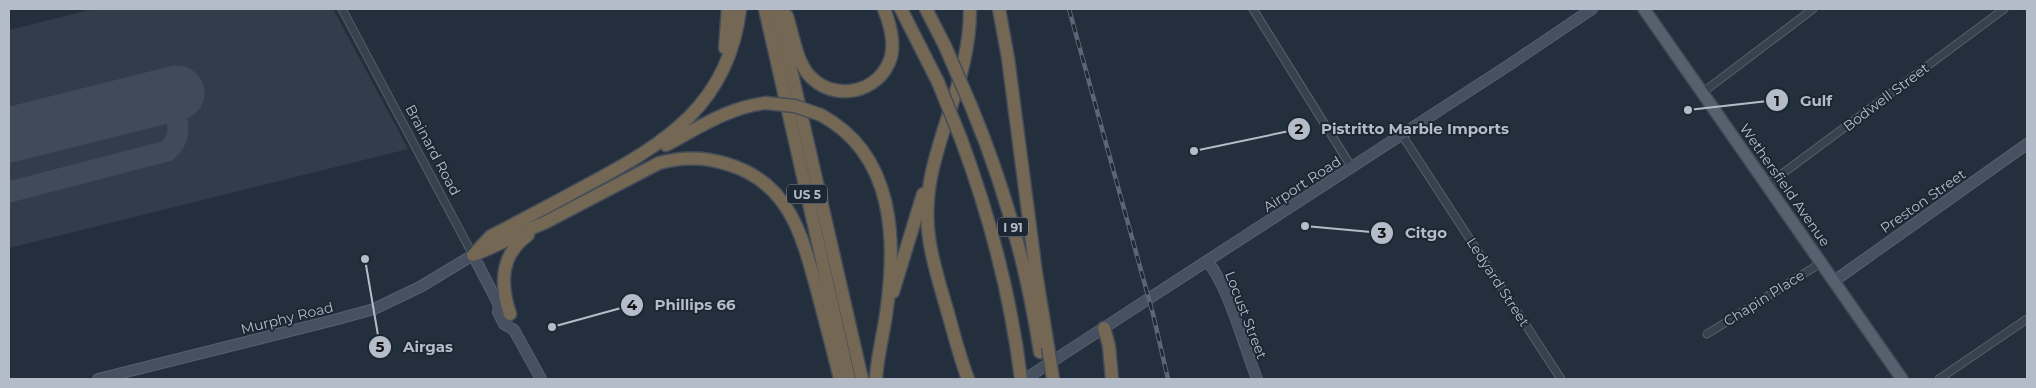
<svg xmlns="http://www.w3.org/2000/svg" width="2036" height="388" font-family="Montserrat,sans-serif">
<rect width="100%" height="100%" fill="#242f3e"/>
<!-- airport -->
<polygon fill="#323c4b" points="93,9 333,9 408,149 9,248 9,30"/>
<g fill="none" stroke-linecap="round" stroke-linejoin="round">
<!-- taxiway -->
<path stroke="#3f4a5a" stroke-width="21" d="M9,192L167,151C186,136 175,114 171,95"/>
<!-- runway -->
<polyline stroke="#3f4a5a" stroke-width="55" points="9,135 177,93"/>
<!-- street casing -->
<g stroke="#565f6c" stroke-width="9">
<g id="street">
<polyline points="342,9 473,255"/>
<polyline points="1253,9 1352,168"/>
<polyline points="1702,93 1813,9"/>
<polyline points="1402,135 1561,379"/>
<polyline points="1767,185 2004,9"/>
<polyline points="1707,334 1821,263"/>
<polyline points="1939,379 2027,319"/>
</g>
</g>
<!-- secondary casing -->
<g stroke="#565f6c" stroke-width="12">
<g id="secondary">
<path d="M1208,262C1229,288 1244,346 1257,379"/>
<polyline points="1834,281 2027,144"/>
<polyline points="98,379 334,320 374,309 420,287 473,255 499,305 498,312 504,324 514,330 541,379"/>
<polyline points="1025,379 1509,65 1592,9"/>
</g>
</g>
<!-- primary casing -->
<g stroke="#414a57" stroke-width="14">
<polyline id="primary" points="1644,9 1902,379"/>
</g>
<!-- highway casing -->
<g stroke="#434c59" stroke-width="15">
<g id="highway">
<polyline points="765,9 849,379"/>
<polyline points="777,9 862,379"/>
<polyline points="901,9 938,82"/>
<polyline points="926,9 945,46"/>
<polyline points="999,9 1008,58 1036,273 1048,347"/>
<path d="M787,16C793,35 796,59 808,74C832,103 880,94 891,57C895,41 890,24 884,9"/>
<polyline points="725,48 728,9"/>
<path d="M971,106C1004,185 1027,267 1040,352"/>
<path d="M821,115C895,155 897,241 886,315C883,336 877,358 876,379"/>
<path d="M961,139C990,217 1011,297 1021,379"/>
<path d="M666,145C698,128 729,107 766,103"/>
<path d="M475,253L491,236C524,219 556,202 589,184C666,143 729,104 740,9"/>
<path d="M473,255C497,246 519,233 544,223L659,163C681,157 705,157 727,164C789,182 802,235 817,290C825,320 833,350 840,379"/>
<polyline points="893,292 923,194"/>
<path d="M510,314C500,284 500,255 528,235"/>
<polyline points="1104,328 1109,346 1112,379"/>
<path d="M968,379C960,358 954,335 948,313C933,262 920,226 932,172C945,114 970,70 970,9"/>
</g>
</g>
<!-- street -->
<use href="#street" stroke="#38414e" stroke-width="7"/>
<!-- secondary -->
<use href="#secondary" stroke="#465061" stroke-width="10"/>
<!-- primary -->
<use href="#primary" stroke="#56606e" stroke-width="11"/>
<!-- highway -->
<use href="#highway" stroke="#746855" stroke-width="12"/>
<!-- rail casing -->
<g stroke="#5a6575" stroke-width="4.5">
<polyline id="rail" points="1069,9 1153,314 1168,379"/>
</g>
<!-- rail -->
<use href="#rail" stroke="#1d2633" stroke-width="2.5" stroke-dasharray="8" stroke-linecap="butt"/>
<!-- highway-bridge casing -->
<g stroke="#434c59" stroke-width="15" stroke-linecap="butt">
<g id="highway-bridge">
<polyline points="945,46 971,106"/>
<polyline points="938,82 961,139"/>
<polyline points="766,103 795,106 821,115"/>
<polyline points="1048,347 1053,379"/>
</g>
</g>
<!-- highway-bridge -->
<use href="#highway-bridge" stroke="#746855" stroke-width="12"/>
</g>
<g text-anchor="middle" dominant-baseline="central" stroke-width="4" stroke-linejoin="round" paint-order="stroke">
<!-- shield labels -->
<g fill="#1d2633" stroke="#878f9c" stroke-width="1">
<rect x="787" y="184.5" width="40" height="19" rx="4"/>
<rect x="998" y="217.5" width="30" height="19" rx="4"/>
</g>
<g font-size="12" font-weight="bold" fill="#b4bcc9">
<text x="807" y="194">US 5</text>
<text x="1013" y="227">I 91</text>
</g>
<!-- street labels -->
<g font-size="14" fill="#b4bcc9" stroke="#1d2633">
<text transform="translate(1886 97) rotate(-37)">Bodwell Street</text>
<text transform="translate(433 150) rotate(62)">Brainard Road</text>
<text transform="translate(1302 184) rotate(-33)">Airport Road</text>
<text transform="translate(1785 185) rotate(55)">Wethersfield Avenue</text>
<text transform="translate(1923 201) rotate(-35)">Preston Street</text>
<text transform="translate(1498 282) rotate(57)">Ledyard Street</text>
<text transform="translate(1764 298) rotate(-32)">Chapin Place</text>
<text transform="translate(1246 315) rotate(69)">Locust Street</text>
<text transform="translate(287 318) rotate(-14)">Murphy Road</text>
</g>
</g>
<!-- callouts -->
<path fill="none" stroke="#b4bcc9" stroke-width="2" d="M1688 110L1777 100M1194 151L1299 129M1305 226L1382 233M552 327L632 305M365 259L380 347"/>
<g fill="#b4bcc9" stroke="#1d2633" stroke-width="2">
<circle cx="1688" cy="110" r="5"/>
<circle cx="1194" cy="151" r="5"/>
<circle cx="1305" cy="226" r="5"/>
<circle cx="552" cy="327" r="5"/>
<circle cx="365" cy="259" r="5"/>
<circle cx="1777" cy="100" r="12"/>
<circle cx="1299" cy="129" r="12"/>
<circle cx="1382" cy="233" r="12"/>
<circle cx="632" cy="305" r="12"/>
<circle cx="380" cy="347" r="12"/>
</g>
<g font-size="15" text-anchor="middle" font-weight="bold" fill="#111">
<text x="1777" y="106">1</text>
<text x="1299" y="134">2</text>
<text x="1382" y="238">3</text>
<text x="632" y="310">4</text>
<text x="380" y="352">5</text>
</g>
<g font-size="15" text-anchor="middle" font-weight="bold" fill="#b4bcc9" stroke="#1d2633" stroke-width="4" stroke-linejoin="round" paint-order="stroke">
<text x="1816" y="106">Gulf</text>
<text x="1415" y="134">Pistritto Marble Imports</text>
<text x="1426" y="238">Citgo</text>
<text x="695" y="310">Phillips 66</text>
<text x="428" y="352">Airgas</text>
</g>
<!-- border -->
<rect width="2036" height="388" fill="none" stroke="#b4bcc9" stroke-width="20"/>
</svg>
